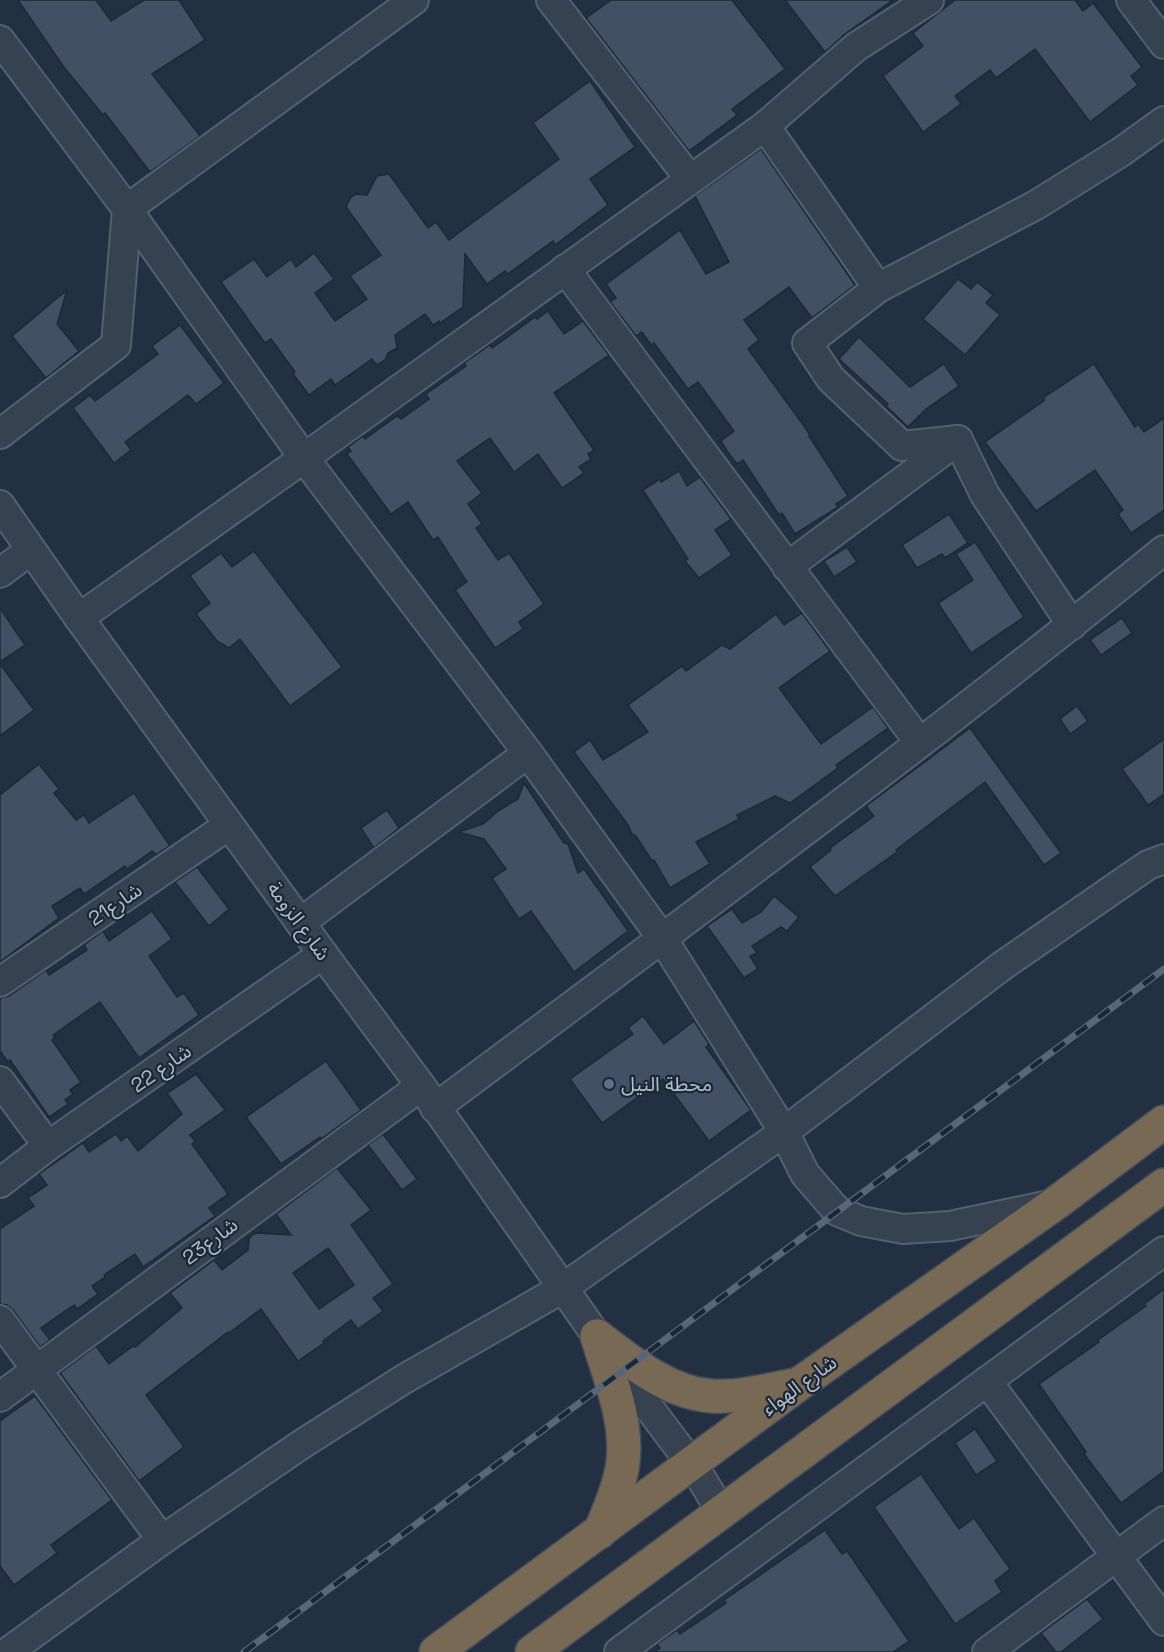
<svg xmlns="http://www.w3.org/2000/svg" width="1164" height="1652" font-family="'Space Grotesk','Noto Sans Arabic',sans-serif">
<rect width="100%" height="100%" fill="#233041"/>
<!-- building -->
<g fill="#415063" stroke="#1e2937" stroke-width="1.5" fill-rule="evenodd">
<polygon points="18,0 96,0 111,21 144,0 179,0 205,40 152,74 200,136 150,172 105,113 103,115 63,66"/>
<polygon points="611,0 732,0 785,69 732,109 737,115 689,151 586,18"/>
<polygon points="785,0 893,0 845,34 825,52"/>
<polygon points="955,0 1075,0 1083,11 1093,3 1142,67 1131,76 1138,85 1090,122 1035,49 996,78 990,70 955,96 961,104 923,132 883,76 923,46 913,33"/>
<polygon points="590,81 635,147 590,179 608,205 555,245 553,241 508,274 505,271 487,284 465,254 463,307 440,323 439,321 433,325 425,314 395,335 397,348 388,353 386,359 377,365 372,359 335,385 331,379 309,395 293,374 295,372 271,339 265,343 221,282 254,259 267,277 291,259 296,267 314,253 334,279 315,293 335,321 367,299 350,276 381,255 346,207 351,197 356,194 367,195 377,176 389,174 428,228 436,222 449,240 559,159 533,123"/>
<polygon points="761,149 855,285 812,318 789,287 744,320 759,340 748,349 804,426 810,435 809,436 848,496 836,504 838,507 795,534 782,513 779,515 743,460 737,464 727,451 721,441 734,431 698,382 688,389 654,343 651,345 642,332 636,336 610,302 616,298 606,284 680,230 706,274 729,262 695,196"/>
<polygon points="958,279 971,289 977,282 993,295 986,303 1000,315 965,355 923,319"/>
<polygon points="67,290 57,324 79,351 46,378 12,336"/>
<polygon points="548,311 564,334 583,321 609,355 554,393 594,450 588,454 591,459 579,467 584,473 562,488 538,454 514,472 490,438 457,461 482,493 468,504 482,524 476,528 498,560 509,553 544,604 519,622 523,629 495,648 455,590 467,582 438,537 433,540 408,502 391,514 347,454 351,451 348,447 363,436 365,439 397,416 401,419 429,399 426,394 466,366 464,363 490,345 492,348 535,317 537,319"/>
<polygon points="180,325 224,383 196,404 188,395 125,442 131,450 114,463 73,408 90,395 95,401 158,354 152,346"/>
<polygon points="859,337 910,387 944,364 959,386 926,409 908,427 886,406 888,404 839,359"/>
<polygon points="1094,364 1135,427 1138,424 1144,432 1164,418 1164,510 1131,533 1118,514 1123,510 1095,470 1036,511 985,442 1045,400 1043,398"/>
<polygon points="679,471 687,486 700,477 731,519 715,530 732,555 699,578 685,561 688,559 643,490 660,479 661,482"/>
<polygon points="949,514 968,543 945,558 942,554 917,568 902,545"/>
<polygon points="975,542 1024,617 971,653 938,603 973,580 956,554"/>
<polygon points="847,547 857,562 834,577 824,561"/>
<polygon points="254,551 342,667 290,706 240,639 229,648 217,641 196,614 210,603 190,576 221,553 232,567"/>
<polygon points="0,608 25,645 0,662"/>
<polygon points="802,613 830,651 779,688 821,744 873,707 888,728 836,765 838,768 790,803 775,796 737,815 739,819 696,842 710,864 670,888 654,860 652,861 636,836 632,834 628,825 574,752 590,740 603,760 648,732 628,705 682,666 686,671 722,645 730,649 776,614 784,625"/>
<polygon points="1122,618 1132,633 1101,655 1090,640"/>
<polygon points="0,664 34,710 0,736"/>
<polygon points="1077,706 1088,721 1070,734 1060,719"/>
<polygon points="970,728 1061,853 1044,865 985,782 896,850 897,852 835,896 810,867 831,850 830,848 874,816 866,806"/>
<polygon points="1164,739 1164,794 1148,805 1122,769"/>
<polygon points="39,764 59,789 54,793 76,820 84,815 89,823 134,793 170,846 156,855 152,851 127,869 125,866 84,894 80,888 52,906 59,918 0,962 0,795"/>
<polygon points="524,783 564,843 568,844 578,873 584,869 628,931 574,972 531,911 519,919 492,878 506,869 484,839 458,832 483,824 498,811 518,799"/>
<polygon points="387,810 399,828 374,848 361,828"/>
<polygon points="197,867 229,909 209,926 175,882"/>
<polygon points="774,896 799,917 787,931 781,927 752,946 757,953 750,956 758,969 744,978 707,926 732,909 742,923 761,912"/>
<polygon points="152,911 172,939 149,956 177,997 184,993 199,1015 139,1058 100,1002 53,1035 55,1037 52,1040 81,1082 70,1090 73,1094 65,1100 68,1104 49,1117 10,1060 8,1062 0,1051 0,998 9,996 46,970 49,975 87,950 84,945 103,931 109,941"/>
<polygon points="643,1016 664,1044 694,1021 709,1044 706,1047 751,1110 709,1141 663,1079 602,1123 570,1079 633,1034 628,1028"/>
<polygon points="326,1061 361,1110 321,1139 320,1137 281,1164 246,1117"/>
<polygon points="196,1074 225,1110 190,1135 195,1141 192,1144 228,1194 209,1208 215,1216 143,1267 135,1254 104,1275 105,1277 92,1286 98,1294 77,1309 74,1305 41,1328 50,1340 40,1347 13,1310 7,1305 0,1304 0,1229 34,1206 28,1198 47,1185 39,1174 83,1143 89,1152 116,1134 121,1141 127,1136 138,1151 182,1114 167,1093"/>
<polygon points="383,1134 417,1179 402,1190 368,1145"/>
<path d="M337,1168L371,1210L351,1225L393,1284L373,1298L383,1311L358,1329L351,1320L323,1341L324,1343L298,1361L261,1309L229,1333L228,1332L146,1395L184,1447L139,1481L60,1373L96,1346L109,1364L133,1346L135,1347L182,1308L170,1293L214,1260L222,1270L248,1250L249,1239L252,1235L257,1233L291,1235L276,1214ZM328,1248L354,1285L319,1309L293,1273Z"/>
<polygon points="1164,1289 1164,1471 1121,1503 1084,1454 1086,1452 1039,1384 1099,1342 1098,1340 1146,1306 1144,1304"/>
<polygon points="35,1396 112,1500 51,1545 57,1553 14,1585 0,1566 0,1421"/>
<polygon points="975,1429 997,1461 976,1475 955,1443"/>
<polygon points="921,1474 959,1529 974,1518 1010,1569 995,1581 1002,1592 955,1624 874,1507"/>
<polygon points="825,1530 842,1554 847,1551 909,1641 893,1652 654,1652 660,1648 657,1644 677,1630 680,1634 726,1603 724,1600"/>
<polygon points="1087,1599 1103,1619 1061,1652 1056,1652 1041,1633"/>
</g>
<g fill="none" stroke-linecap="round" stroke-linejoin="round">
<!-- minor casing -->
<g stroke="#55606e" stroke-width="32">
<g id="minor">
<polyline points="551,0 690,179"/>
<polyline points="1131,0 1164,44"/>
<polyline points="0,40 127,209 304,458 528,753 662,938 784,1132 805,1174 837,1211 861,1221 903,1229 950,1226 1054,1204"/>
<polyline points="765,126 878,288"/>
<polyline points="565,269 920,743"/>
<polyline points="0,434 116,345 127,209 414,0"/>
<polyline points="958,440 902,446 831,379 807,343 878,288 1036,205 1121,152 1164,121"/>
<polyline points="958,440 985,495 1072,625"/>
<polyline points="0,505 79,618 323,954 421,1086 620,1369 698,1473 722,1513"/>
<polyline points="787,567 958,440"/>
<polyline points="0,573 31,550"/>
<polyline points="79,618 304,458 765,126 856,47 929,0"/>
<polyline points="300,923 528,753"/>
<polyline points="0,982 229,825"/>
<polyline points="0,1081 48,1146"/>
<path d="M435,1108C680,925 927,743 1164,550"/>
<polyline points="0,1183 48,1146 323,954"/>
<polyline points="0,1320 162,1540"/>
<polyline points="987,1381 1164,1621"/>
<polyline points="0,1397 421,1086"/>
<polyline points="8,1652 162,1540 302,1444 404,1379 563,1288 784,1132 1002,966 1148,865 1164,859"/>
<polyline points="619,1652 1164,1251"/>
<polyline points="987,1652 1164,1521"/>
</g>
</g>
<!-- highway casing -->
<g stroke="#424d5b" stroke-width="36">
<g id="highway">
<path d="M597,1336C630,1361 668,1393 711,1396C739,1398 768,1390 795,1385"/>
<path d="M597,1336C609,1376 628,1420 623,1462C620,1486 609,1510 600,1532"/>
<polyline points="436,1652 799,1384 1056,1203 1164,1122"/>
<polyline points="532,1652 1164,1185"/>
</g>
</g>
<!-- minor -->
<use href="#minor" stroke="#374250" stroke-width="28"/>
<!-- highway -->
<use href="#highway" stroke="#776954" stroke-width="33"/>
<!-- rail casing -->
<g stroke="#596678" stroke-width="7">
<polyline id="rail" points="244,1652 1164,969"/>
</g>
<!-- rail -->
<use href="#rail" stroke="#1c2735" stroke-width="4.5" stroke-dasharray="14" stroke-linecap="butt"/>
</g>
<!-- markers -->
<circle fill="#5c6f8a" stroke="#1c2735" stroke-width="2" cx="609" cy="1084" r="6"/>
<g text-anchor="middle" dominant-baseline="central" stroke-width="4.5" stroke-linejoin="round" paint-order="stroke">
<!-- street labels -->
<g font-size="20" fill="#b3bdcb" stroke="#1c2735">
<text transform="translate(115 904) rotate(-34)">شارع21</text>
<text transform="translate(299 921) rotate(54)">شارع الزومة</text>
<text transform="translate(161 1068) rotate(-35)">شارع 22</text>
<text transform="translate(210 1241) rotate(-37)">شارع23</text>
<text transform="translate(799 1385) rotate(-36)">شارع الهواء</text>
</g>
<!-- poi labels -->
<g font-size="20" fill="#b3bdcb" stroke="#1c2735" text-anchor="start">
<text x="621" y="1084">محطة النيل</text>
</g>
</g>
</svg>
